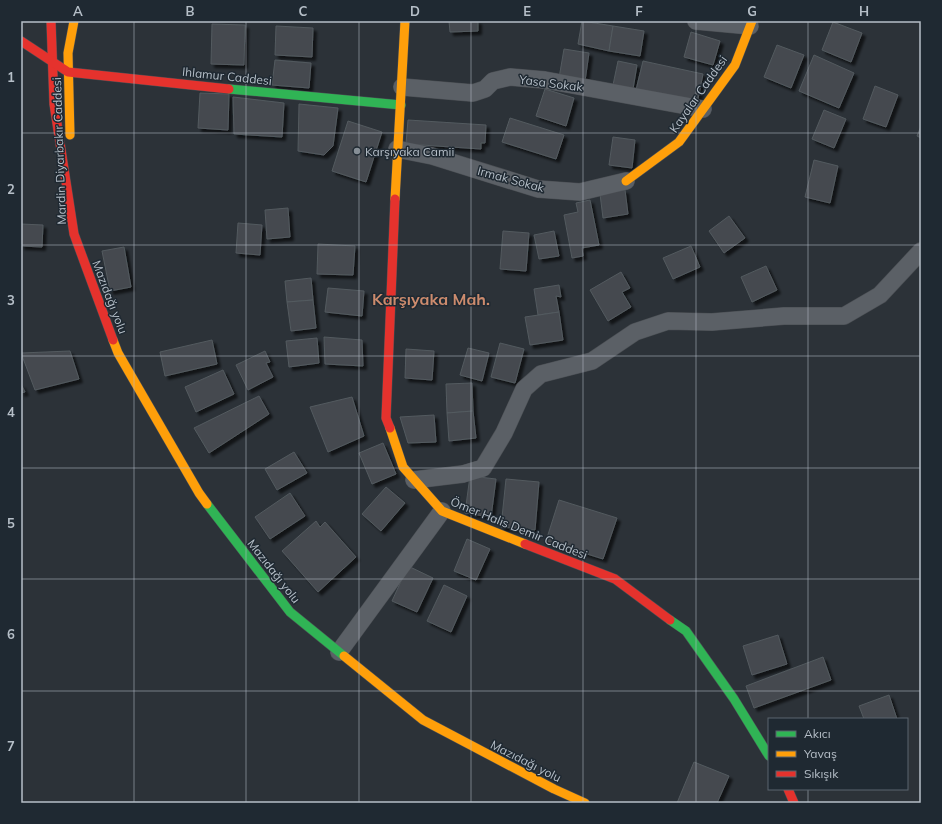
<svg xmlns="http://www.w3.org/2000/svg" width="942" height="824" font-family="Mulish,sans-serif">
<defs>
<filter id="shadow"><feDropShadow dx="3.5" dy="3.5" stdDeviation="1" flood-color="#0009"/></filter>
</defs>
<rect width="100%" height="100%" fill="#2c3238"/>
<!-- building -->
<g fill="#454a4f" stroke="#535a5f" filter="url(#shadow)">
<polygon points="449,21 478,21 478,31 450,32"/>
<polygon points="582,21 613,26 609,51 578,44"/>
<polygon points="833,22 862,33 851,62 822,50"/>
<polygon points="212,24 245,25 244,65 211,64"/>
<polygon points="276,26 313,28 312,57 275,55"/>
<polygon points="613,26 644,31 640,56 609,51"/>
<polygon points="691,32 720,41 713,65 684,57"/>
<polygon points="777,45 804,55 791,88 764,77"/>
<polygon points="564,49 589,53 585,81 559,78"/>
<polygon points="814,55 854,73 839,108 799,91"/>
<polygon points="275,60 311,63 309,88 272,85"/>
<polygon points="618,61 637,65 633,89 613,85"/>
<polygon points="643,61 703,74 697,104 636,90"/>
<polygon points="875,86 898,95 886,127 863,119"/>
<polygon points="545,89 574,98 566,126 536,116"/>
<polygon points="200,93 229,94 228,130 198,128"/>
<polygon points="233,97 284,103 282,137 234,134"/>
<polygon points="299,104 338,108 333,146 324,155 298,151"/>
<polygon points="824,110 846,119 834,148 812,139"/>
<polygon points="510,118 564,135 556,159 502,142"/>
<polygon points="408,120 486,125 485,143 481,143 481,149 406,144"/>
<polygon points="348,121 382,132 366,182 332,171"/>
<polygon points="921,126 921,138 917,136"/>
<polygon points="613,137 635,140 632,168 609,165"/>
<polygon points="814,160 838,166 830,203 805,197"/>
<polygon points="625,190 628,214 603,218 600,194"/>
<polygon points="590,200 599,245 582,248 583,256 572,258 564,215 578,212 576,203"/>
<polygon points="288,208 290,237 267,239 265,210"/>
<polygon points="729,216 745,238 724,253 709,231"/>
<polygon points="238,223 262,225 260,255 236,253"/>
<polygon points="21,224 43,225 42,247 21,246"/>
<polygon points="503,231 529,233 526,271 500,269"/>
<polygon points="554,231 559,256 539,259 534,235"/>
<polygon points="318,244 355,246 353,275 317,274"/>
<polygon points="691,246 700,267 673,279 663,258"/>
<polygon points="124,247 131,287 110,291 102,251"/>
<polygon points="766,266 777,290 752,302 741,277"/>
<polygon points="621,272 630,288 622,292 631,307 608,321 590,290"/>
<polygon points="311,278 313,300 287,302 285,281"/>
<polygon points="559,285 561,297 556,296 559,312 538,315 534,289"/>
<polygon points="328,288 364,291 362,316 325,312"/>
<polygon points="313,300 316,328 291,331 287,302"/>
<polygon points="559,312 563,340 530,345 525,317"/>
<polygon points="324,337 362,340 363,366 325,364"/>
<polygon points="317,338 319,363 289,367 286,341"/>
<polygon points="212,340 217,364 165,376 160,352"/>
<polygon points="500,343 524,349 515,383 491,377"/>
<polygon points="468,348 489,353 482,381 460,375"/>
<polygon points="406,349 434,351 432,380 405,378"/>
<polygon points="70,351 79,379 35,390 21,353"/>
<polygon points="265,351 270,362 266,363 273,377 248,390 236,365"/>
<polygon points="223,370 234,394 196,412 185,387"/>
<polygon points="472,383 473,411 447,413 446,384"/>
<polygon points="21,384 25,392 21,393"/>
<polygon points="259,396 269,414 209,453 194,428"/>
<polygon points="352,397 364,436 328,452 310,407"/>
<polygon points="473,411 476,438 449,441 447,413"/>
<polygon points="434,415 436,442 408,443 400,417"/>
<polygon points="383,443 396,474 372,484 359,453"/>
<polygon points="294,452 307,473 277,490 265,469"/>
<polygon points="470,476 496,479 491,517 465,513"/>
<polygon points="506,479 539,482 535,530 501,527"/>
<polygon points="386,487 405,503 381,531 362,514"/>
<polygon points="290,493 305,516 270,539 255,517"/>
<polygon points="559,500 617,518 603,559 546,541"/>
<polygon points="316,521 320,527 325,522 356,557 318,592 282,551"/>
<polygon points="467,539 490,549 476,580 454,571"/>
<polygon points="408,566 433,578 417,612 392,601"/>
<polygon points="444,585 467,596 451,632 427,621"/>
<polygon points="778,635 787,664 752,675 743,646"/>
<polygon points="823,657 831,680 754,708 746,686"/>
<polygon points="889,695 897,719 864,719 859,706"/>
<polygon points="694,762 729,776 717,803 677,803"/>
</g>
<g fill="none" stroke-linecap="round" stroke-linejoin="round">
<!-- street casing -->
<g stroke="#4a4e53" stroke-width="18">
<g id="street">
<polyline points="696,21 750,26"/>
<polyline points="402,87 473,93 485,89 493,81 510,77 545,80 703,109"/>
<polyline points="397,149 432,156 538,189 580,192 626,181"/>
<polyline points="414,480 463,474 483,468 504,433 524,389 541,374 592,361 635,332 668,321 712,322 784,316 844,316 880,295 921,251"/>
<polyline points="339,652 442,511"/>
</g>
</g>
<!-- fast casing -->
<g stroke="#4a4e53" stroke-width="10">
<g id="fast">
<polyline points="229,89 401,105"/>
<polyline points="207,504 290,612 344,656"/>
<polyline points="670,620 686,631 734,699 769,756"/>
</g>
</g>
<!-- slow casing -->
<g stroke="#4a4e53" stroke-width="10">
<g id="slow">
<polyline points="70,135 68,53 74,21"/>
<polyline points="626,181 679,142 735,65 752,21"/>
<polyline points="395,199 405,21"/>
<polyline points="113,340 118,353 199,493 207,504"/>
<polyline points="390,428 403,467 442,511 525,544"/>
<polyline points="344,656 423,720 554,789 585,803"/>
</g>
</g>
<!-- jam casing -->
<g stroke="#4a4e53" stroke-width="10">
<g id="jam">
<polyline points="51,21 54,104 74,234 113,340"/>
<polyline points="21,41 68,72 229,89"/>
<polyline points="390,428 386,418 395,199"/>
<polyline points="525,544 615,579 670,620"/>
<polyline points="788,789 794,803"/>
</g>
</g>
<!-- street -->
<use href="#street" stroke="#5b6066" stroke-width="17"/>
<!-- fast -->
<use href="#fast" stroke="#30b455" stroke-width="9"/>
<!-- slow -->
<use href="#slow" stroke="#ff9f0a" stroke-width="9"/>
<!-- jam -->
<use href="#jam" stroke="#e5322d" stroke-width="9"/>
</g>
<!-- grid -->
<path fill="none" stroke="#b6bfc8" stroke-width="1" stroke-opacity="0.55" d="M134,21V803M246,21V803M359,21V803M471,21V803M583,21V803M696,21V803M808,21V719M21,133H921M21,245H921M21,356H921M21,468H921M21,579H921M21,691H921M808,789V803"/>
<!-- markers -->
<circle fill="#868e96" stroke="#1f2932" stroke-width="1.5" cx="357" cy="151" r="4"/>
<g text-anchor="middle" dominant-baseline="central" stroke-width="3" stroke-linejoin="round" paint-order="stroke">
<!-- street labels -->
<g font-size="12" fill="#b6bfc8" stroke="#1f2932">
<text transform="translate(227 76) rotate(6)">Ihlamur Caddesi</text>
<text transform="translate(551 83) rotate(7)">Yasa Sokak</text>
<text transform="translate(698 94) rotate(-55)">Kayalar Caddesi</text>
<text transform="translate(59 151) rotate(-92)">Mardin Diyarbakır Caddesi</text>
<text transform="translate(511 179) rotate(15)">Irmak Sokak</text>
<text transform="translate(110 297) rotate(69)">Mazıdağı yolu</text>
<text transform="translate(519 528) rotate(22)">Ömer Halis Demir Caddesi</text>
<text transform="translate(274 571) rotate(52)">Mazıdağı yolu</text>
<text transform="translate(526 761) rotate(27)">Mazıdağı yolu</text>
</g>
<!-- poi labels -->
<g font-size="12" fill="#b6bfc8" stroke="#1f2932" text-anchor="start">
<text x="365" y="151">Karşıyaka Camii</text>
</g>
<!-- district labels -->
<g font-size="16" font-weight="bold" fill="#cc8b6d" stroke="#1f2932">
<text x="431" y="299">Karşıyaka Mah.</text>
</g>
</g>
<!-- border -->
<rect width="942" height="824" fill="none" stroke="#1f2932" stroke-width="44"/>
<!-- legend -->
<rect x="768" y="718" width="140" height="72" fill="#1f2932" stroke="#5b656e"/>
<rect x="776" y="731" width="20" height="6" fill="#30b455" stroke="#5b656e"/>
<text x="804" y="738" font-size="12" fill="#b6bfc8">Akıcı</text>
<rect x="776" y="751" width="20" height="6" fill="#ff9f0a" stroke="#5b656e"/>
<text x="804" y="758" font-size="12" fill="#b6bfc8">Yavaş</text>
<rect x="776" y="771" width="20" height="6" fill="#e5322d" stroke="#5b656e"/>
<text x="804" y="778" font-size="12" fill="#b6bfc8">Sıkışık</text>
<rect x="22" y="22" width="898" height="780" fill="none" stroke="#b6bfc8" stroke-width="1.5"/>
<g font-size="13" text-anchor="middle" font-weight="bold" fill="#b6bfc8">
<text x="78" y="16">A</text>
<text x="190" y="16">B</text>
<text x="303" y="16">C</text>
<text x="415" y="16">D</text>
<text x="527" y="16">E</text>
<text x="639" y="16">F</text>
<text x="752" y="16">G</text>
<text x="864" y="16">H</text>
<text x="11" y="82">1</text>
<text x="11" y="194">2</text>
<text x="11" y="305">3</text>
<text x="11" y="417">4</text>
<text x="11" y="528">5</text>
<text x="11" y="639">6</text>
<text x="11" y="751">7</text>
</g>
</svg>
